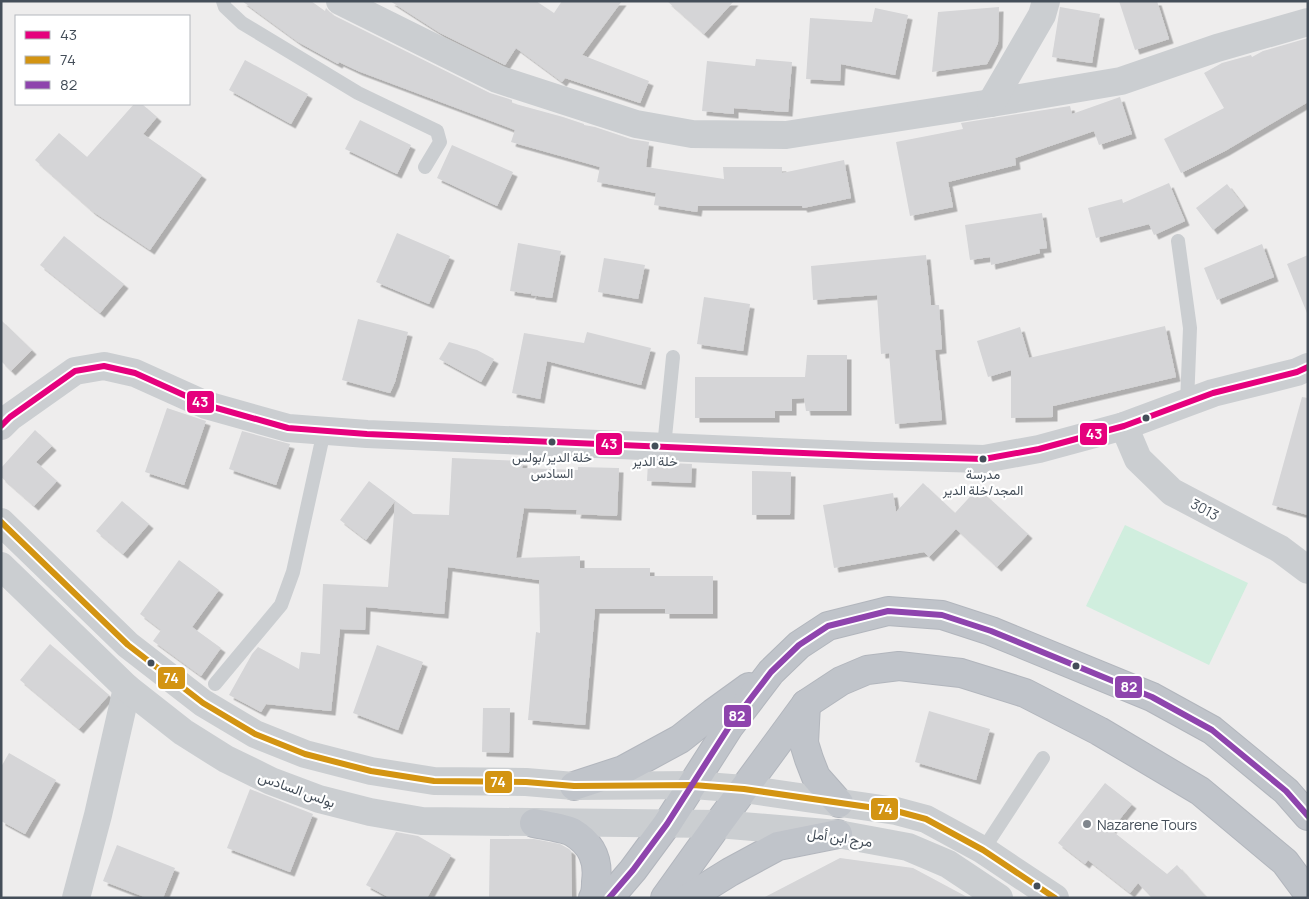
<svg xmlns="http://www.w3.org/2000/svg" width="1309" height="899" font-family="Manrope,Vazirmatn,sans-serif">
<defs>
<filter id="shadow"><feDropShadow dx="4.5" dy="4.5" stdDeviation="0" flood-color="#0004"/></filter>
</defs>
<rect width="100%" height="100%" fill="#eeeded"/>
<!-- green -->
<polygon fill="#d0eede" points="1125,525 1248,583 1209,665 1086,606"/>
<!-- building -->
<g fill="#d5d5d7" filter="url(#shadow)">
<polygon points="242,1 311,1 325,11 326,8 333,15 490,93 512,100 512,103 563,117 584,124 584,125 595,127 631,139 649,142 646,167 724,179 723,167 782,167 782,173 844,160 851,198 803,208 802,206 698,206 697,212 654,205 656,193 597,182 600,167 511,142 515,130 358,71 339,62 338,64 298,42"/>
<polygon points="390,1 536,1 554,13 562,1 622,1 582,55 649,81 640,103 565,78 562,82 516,48 505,65 440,33"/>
<polygon points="667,1 734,1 704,34"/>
<polygon points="1119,1 1157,1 1169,39 1135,50"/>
<polygon points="999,7 998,43 987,64 932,72 938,12"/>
<polygon points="1060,7 1100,14 1092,63 1052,57"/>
<polygon points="875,8 908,15 895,75 841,64 840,81 806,79 810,18 872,22"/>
<polygon points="1308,38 1308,102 1225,151 1181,173 1164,139 1224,108 1204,73 1222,63 1251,55 1252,57 1263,51"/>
<polygon points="756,59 792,62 788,112 734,108 734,114 702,111 707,61 755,66"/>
<polygon points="245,60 308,94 291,124 229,90"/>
<polygon points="1120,97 1132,134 1099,145 1094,131 1015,158 1016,165 948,182 953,207 910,216 896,142 963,129 961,123 1070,106 1072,114"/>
<polygon points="134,104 142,104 157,117 143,134 202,175 150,250 92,211 35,160 59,133 87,157"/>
<polygon points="360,120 411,145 397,174 345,149"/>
<polygon points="452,145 513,172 497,206 437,178"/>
<polygon points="1169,183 1185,221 1154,235 1149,224 1096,238 1088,208 1122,199 1123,203"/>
<polygon points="1227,184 1244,206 1213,230 1196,208"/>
<polygon points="1042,213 1047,248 1039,249 1040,253 991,265 990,257 970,260 965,225"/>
<polygon points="397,233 450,256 429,304 376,282"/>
<polygon points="64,236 124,284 100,313 40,265"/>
<polygon points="518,243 561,251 552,298 531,295 532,291 530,294 510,291"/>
<polygon points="1262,244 1274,277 1217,300 1204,268"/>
<polygon points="926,255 931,305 939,305 942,349 935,350 942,420 895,424 889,353 881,354 877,295 813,300 811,266"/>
<polygon points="1308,255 1308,312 1307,313 1287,264"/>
<polygon points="604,258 645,265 638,299 598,292"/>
<polygon points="704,297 750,304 743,351 697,344"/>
<polygon points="358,319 408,332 395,382 390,393 342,380"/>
<polygon points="1,320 32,350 11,371 1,361"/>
<polygon points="1165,326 1176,377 1053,406 1053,417 1011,418 1011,370 988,377 977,341 1020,327 1029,358"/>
<polygon points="587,332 651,348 641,385 547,361 540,399 512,393 524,333 584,343"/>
<polygon points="449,342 477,350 494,359 481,382 439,359"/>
<polygon points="807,355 847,355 847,411 806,411 804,398 792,399 792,411 775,411 775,418 695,418 695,377 805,377"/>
<polygon points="1302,397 1308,398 1308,515 1272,505"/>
<polygon points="167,408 206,421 184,485 145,472"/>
<polygon points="35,430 52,446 36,462 57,481 34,506 1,477 1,468"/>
<polygon points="242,431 290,444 276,485 229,469"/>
<polygon points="452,458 523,461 522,468 578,470 578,467 619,468 617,516 576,514 577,510 524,508 516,558 580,556 580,568 650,568 650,576 713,576 713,614 665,614 665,609 595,609 585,725 528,720 536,632 540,633 539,580 448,567 444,614 366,607 365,630 340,629 331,711 266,704 261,712 229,695 252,654 258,647 299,669 301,652 320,654 323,584 388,587 395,501 366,540 340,520 369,481 413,514 449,515"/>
<polygon points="648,462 692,464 691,483 647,481"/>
<polygon points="752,471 791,472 790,515 752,515"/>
<polygon points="923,483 955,513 978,488 1028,534 997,567 956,529 929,557 924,552 834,568 823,505 893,493 896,512"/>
<polygon points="122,501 149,524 123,554 96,531"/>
<polygon points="179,560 219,590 192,627 221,648 201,676 153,641 161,630 140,614"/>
<polygon points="50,644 109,695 79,729 20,680"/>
<polygon points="377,645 423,662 398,730 353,713"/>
<polygon points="483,708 510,708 509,753 482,752"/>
<polygon points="929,711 990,729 976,780 915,762"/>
<polygon points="9,753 56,780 25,834 1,821 1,767"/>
<polygon points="1105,783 1132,804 1111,830 1167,874 1177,865 1207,898 1152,898 1138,883 1130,893 1088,860 1085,864 1058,843"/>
<polygon points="250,789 313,814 290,872 227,848"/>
<polygon points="396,832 418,836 451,855 427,898 390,898 366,885"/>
<polygon points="490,839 534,839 560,844 569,849 571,851 572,898 489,898"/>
<polygon points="117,845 175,868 163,898 147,898 103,881"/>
<polygon points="840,858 913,868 969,898 763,898"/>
</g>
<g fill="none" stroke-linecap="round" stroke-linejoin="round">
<!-- trunk casing -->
<g stroke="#b2b6bd" stroke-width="30">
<g id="trunk">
<polyline points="806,704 804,743 809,759 816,777 839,803"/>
<polyline points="574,786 623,770 680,739 713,713 749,687"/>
<path d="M534,823C543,825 564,828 572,832C592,844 599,860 596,882C596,888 596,893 593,898"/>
<polyline points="609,898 633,870 667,824 729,727 771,672 799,645 828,626 888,611 942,615 991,631 1152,697 1212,730 1286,791 1308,816"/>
<polyline points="665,898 718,824 806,704 841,681 867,670 899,666 961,673 1025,693 1099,731 1200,791 1285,862 1308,893"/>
<polyline points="688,898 730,872 778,846 838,834"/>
</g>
</g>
<!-- service -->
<g stroke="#cbced1" stroke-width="14">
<polyline points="223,1 225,7 242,23 358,93 437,131 440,142 425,167"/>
<polyline points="1178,241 1190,328 1187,403"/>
<polyline points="664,447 673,357"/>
<polyline points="215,684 281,605 293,572 324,431"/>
<polyline points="983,850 1043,758"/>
</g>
<!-- minor -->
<g stroke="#cbced1" stroke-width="28">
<polyline points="340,1 497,79 636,124 692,134 786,135 991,103 1121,81 1217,48 1308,22"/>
<polyline points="991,103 1042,15 1046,1"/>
<polyline points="1,426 10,417 75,371 104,366 135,373 206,405 288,428 367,434 874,456 984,459 1039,449 1124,426 1213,393 1297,372 1308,367"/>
<polyline points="1124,426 1138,459 1172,492 1280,549 1308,570"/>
<polyline points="76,898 98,815 127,688"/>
</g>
<!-- tertiary -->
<g stroke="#cbced1" stroke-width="28">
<polyline points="1,522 128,645 203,703 255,734 305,754 371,771 434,781 526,782 574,786 693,785 744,789 896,811 926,819 983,850 1055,898"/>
<polyline points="1,566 127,688 183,732 226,759 271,781 319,799 370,812 422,821 718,824 838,834 908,847 948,864 999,898"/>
</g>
<!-- trunk -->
<use href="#trunk" stroke="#c0c4ca" stroke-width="28"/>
<!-- bus-1 casing -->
<g stroke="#fff" stroke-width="10">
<polyline id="bus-1" points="1,426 10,417 75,371 104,366 135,373 206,405 288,428 367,434 874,456 984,459 1039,449 1124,426 1213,393 1297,372 1308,367"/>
</g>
<!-- bus-2 casing -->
<g stroke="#fff" stroke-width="10">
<polyline id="bus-2" points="1,522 128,645 203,703 255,734 305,754 371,771 434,781 526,782 574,786 693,785 744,789 896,811 926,819 983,850 1055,898"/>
</g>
<!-- bus-3 casing -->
<g stroke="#fff" stroke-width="10">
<polyline id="bus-3" points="609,898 633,870 667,824 729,727 771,672 799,645 828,626 888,611 942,615 991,631 1152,697 1212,730 1286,791 1308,816"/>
</g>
<!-- bus-1 -->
<use href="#bus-1" stroke="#e5007d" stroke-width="6"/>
<!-- bus-2 -->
<use href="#bus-2" stroke="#d39412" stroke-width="6"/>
<!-- bus-3 -->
<use href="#bus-3" stroke="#8e44ad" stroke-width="6"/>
</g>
<!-- markers -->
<g fill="#444e59" stroke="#fff" stroke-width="2">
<circle cx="1146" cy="418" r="4.5"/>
<circle cx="552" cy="442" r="4.5"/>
<circle cx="655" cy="446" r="4.5"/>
<circle cx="983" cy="459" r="4.5"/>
<circle cx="151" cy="663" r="4.5"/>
<circle cx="1076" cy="666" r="4.5"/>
<circle cx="1037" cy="886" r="4.5"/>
</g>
<circle fill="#80868d" stroke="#fff" stroke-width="2" cx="1087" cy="824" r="5"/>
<g text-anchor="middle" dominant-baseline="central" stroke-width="4.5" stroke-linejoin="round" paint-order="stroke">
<!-- bus labels -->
<g font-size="13" fill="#444e59" stroke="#fff">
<text x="552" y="457">خلة الدير/بولس<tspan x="552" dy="16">السادس</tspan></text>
<text x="655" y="461">خلة الدير</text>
<text x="983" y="474">مدرسة<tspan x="983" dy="16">المجد/خلة الدير</tspan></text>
</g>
<!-- street labels -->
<g font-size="14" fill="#444e59" stroke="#fff">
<text transform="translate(1205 509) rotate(28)">3013</text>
<text transform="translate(297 789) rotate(20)">بولس السادس</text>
<text transform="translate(840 837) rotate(8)">مرج ابن أمل</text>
</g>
<!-- poi labels -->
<g font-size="14" fill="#444e59" stroke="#fff" text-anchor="start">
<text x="1097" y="824">Nazarene Tours</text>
</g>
</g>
<g stroke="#fff" stroke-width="2">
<rect x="186" y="390" width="29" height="24" rx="5" fill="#e5007d"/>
<rect x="1079" y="422" width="29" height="24" rx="5" fill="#e5007d"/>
<rect x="595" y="432" width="28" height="24" rx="5" fill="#e5007d"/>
<rect x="157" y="666" width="29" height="24" rx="5" fill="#d39412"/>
<rect x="1114" y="675" width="29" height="24" rx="5" fill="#8e44ad"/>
<rect x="723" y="704" width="29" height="24" rx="5" fill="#8e44ad"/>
<rect x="484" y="770" width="29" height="24" rx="5" fill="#d39412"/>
<rect x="870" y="797" width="29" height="24" rx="5" fill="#d39412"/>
</g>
<g font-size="14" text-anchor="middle" font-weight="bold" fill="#fff">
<text x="200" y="407">43</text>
<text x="1094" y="439">43</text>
<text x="609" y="449">43</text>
<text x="171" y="683">74</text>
<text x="1129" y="692">82</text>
<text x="737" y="721">82</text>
<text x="498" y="787">74</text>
<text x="885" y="814">74</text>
</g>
<!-- border -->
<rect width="1309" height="899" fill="none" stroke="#444e59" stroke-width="5"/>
<!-- legend -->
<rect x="15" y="15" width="175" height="90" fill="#ffffff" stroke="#b4b8bd"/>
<rect x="25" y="31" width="25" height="8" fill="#e5007d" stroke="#b4b8bd"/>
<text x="60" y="40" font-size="15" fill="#444e59">43</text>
<rect x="25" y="56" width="25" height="8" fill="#d39412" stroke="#b4b8bd"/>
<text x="60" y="65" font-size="15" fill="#444e59">74</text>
<rect x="25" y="81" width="25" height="8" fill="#8e44ad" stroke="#b4b8bd"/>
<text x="60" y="90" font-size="15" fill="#444e59">82</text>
</svg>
